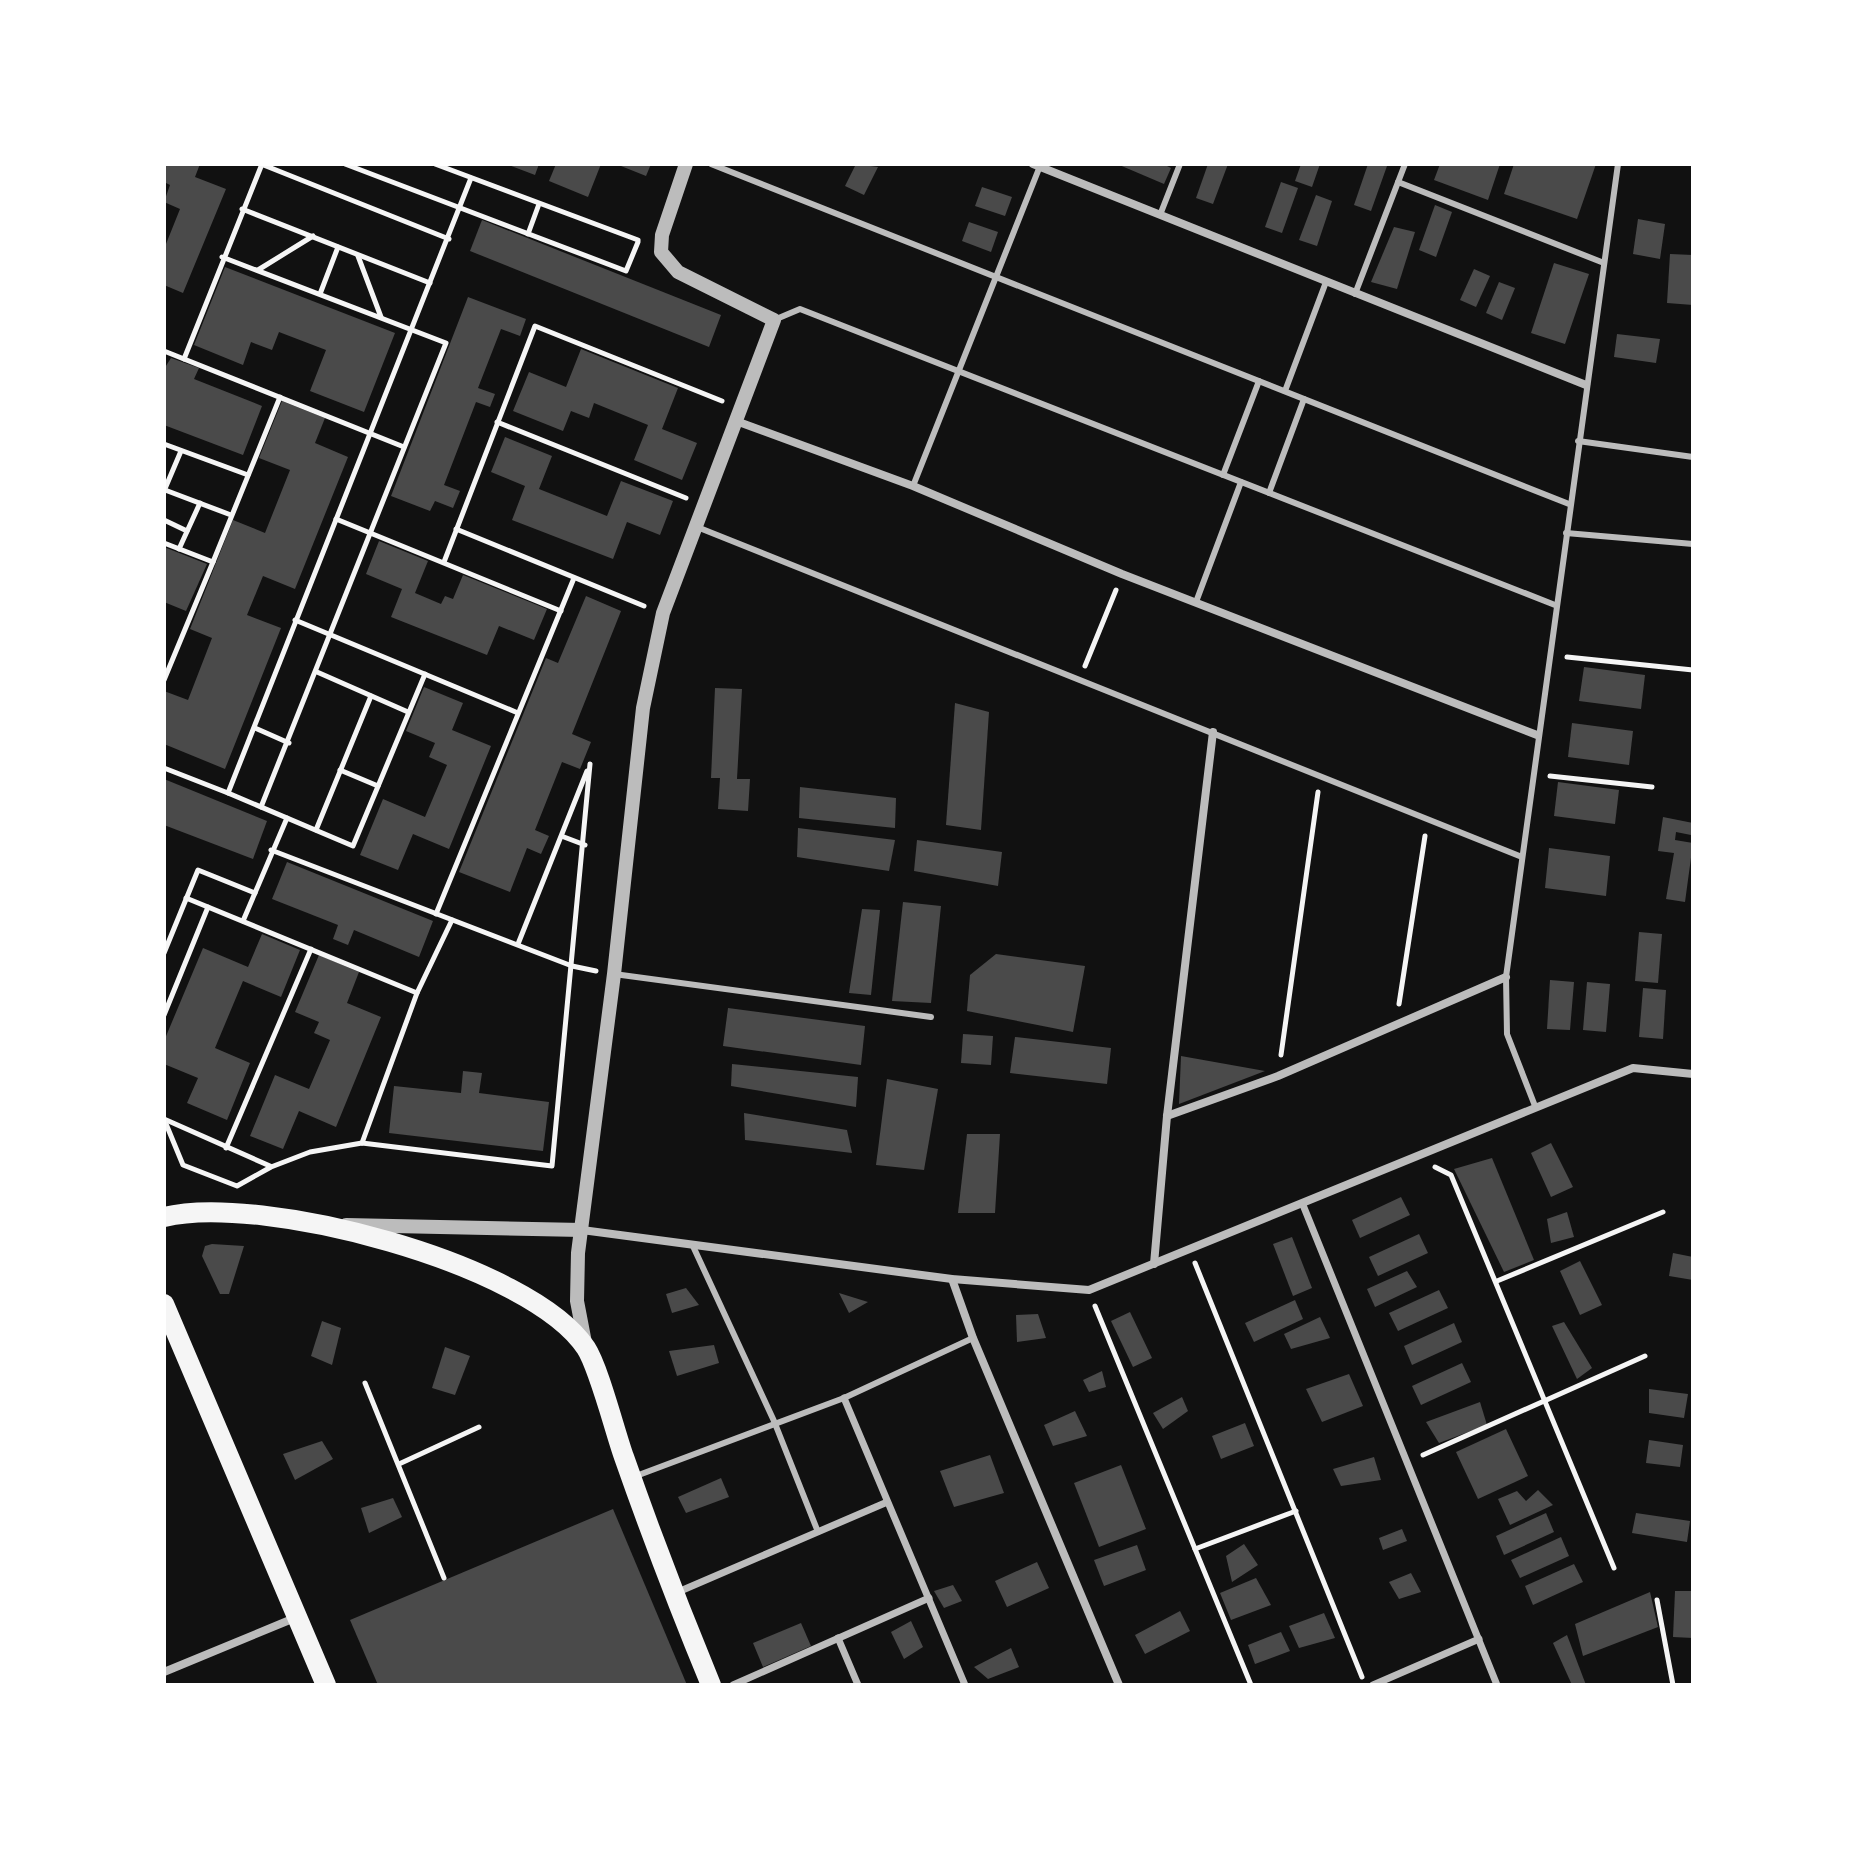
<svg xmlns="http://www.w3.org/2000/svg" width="1857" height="1849" font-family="Helvetica,sans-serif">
<rect width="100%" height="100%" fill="#111"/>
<!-- building -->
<g fill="#4a4a4a">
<polygon points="164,164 200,164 195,177 226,189 183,293 164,285 164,249 180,209 164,202 170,185 164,182"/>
<polygon points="506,164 539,164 535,175"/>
<polygon points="556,164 601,164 588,197 549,181"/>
<polygon points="616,164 651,164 646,176"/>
<polygon points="856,164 878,167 864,195 845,186"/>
<polygon points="1117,164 1163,164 1171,168 1164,184"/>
<polygon points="1208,164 1228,164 1213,204 1196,198"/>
<polygon points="1301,164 1320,164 1312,187 1295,181"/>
<polygon points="1368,164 1387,166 1371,211 1354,205"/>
<polygon points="1440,164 1500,164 1488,200 1434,180"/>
<polygon points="1514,164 1596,164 1577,219 1504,194"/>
<polygon points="1281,182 1298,188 1282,233 1265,227"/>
<polygon points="982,187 1012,197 1005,216 975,206"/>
<polygon points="1316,195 1332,201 1317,246 1299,240"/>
<polygon points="1435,205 1452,212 1436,257 1419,250"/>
<polygon points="1638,219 1665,224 1660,259 1633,254"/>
<polygon points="482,220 721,315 709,347 470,251"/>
<polygon points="969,222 998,232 991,252 962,241"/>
<polygon points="1394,227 1415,232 1397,289 1371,282"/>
<polygon points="1670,254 1693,255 1693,305 1667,303"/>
<polygon points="1554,263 1589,274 1565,344 1531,333"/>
<polygon points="225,267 395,333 364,412 310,391 326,350 279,332 272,350 251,342 243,365 194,345"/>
<polygon points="1474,269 1490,276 1476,307 1460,300"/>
<polygon points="1499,282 1515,288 1502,320 1486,313"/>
<polygon points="468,297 526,319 520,336 501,329 478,388 495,394 490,407 476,402 444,485 460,491 453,508 435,501 430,511 391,496"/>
<polygon points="1617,334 1660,339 1656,363 1614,357"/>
<polygon points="581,349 678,388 662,429 697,443 682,480 634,460 648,425 594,403 589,418 571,411 563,431 513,411 529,372 566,387"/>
<polygon points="171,358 199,368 194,379 262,406 243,455 164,425 164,369"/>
<polygon points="282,401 325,418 315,443 348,457 295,589 263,576 247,615 281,628 225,769 164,744 164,691 188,700 212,638 190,629 233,520 265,533 290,470 259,458"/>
<polygon points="505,437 552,456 539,489 607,516 621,481 673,501 660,535 627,522 613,559 512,520 525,486 491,472"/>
<polygon points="379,541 428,561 415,593 441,604 445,596 453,599 463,575 547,609 534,640 499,626 487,655 391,617 402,589 366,574"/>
<polygon points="164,547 207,564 186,611 164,602"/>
<polygon points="586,596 621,611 572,734 591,742 580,769 562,762 535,830 549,836 541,854 527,848 510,892 459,872 546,658 558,663"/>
<polygon points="1584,667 1645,675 1641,709 1579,701"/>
<polygon points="424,687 463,703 452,730 491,746 449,849 413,834 398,870 360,855 383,799 425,817 447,765 429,757 435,743 406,731"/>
<polygon points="715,688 742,689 737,779 750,779 748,811 718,809 720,778 711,778"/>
<polygon points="955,703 989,712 981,830 946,825"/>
<polygon points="1572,723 1633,731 1629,765 1568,757"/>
<polygon points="164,779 267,821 253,859 164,825"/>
<polygon points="1558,782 1619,790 1615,824 1554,816"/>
<polygon points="800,787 896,798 895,828 799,818"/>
<polygon points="1663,817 1693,823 1691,835 1676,832 1675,840 1693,843 1685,902 1666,899 1674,853 1658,851"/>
<polygon points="798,828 895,840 889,871 797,857"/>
<polygon points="917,840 1002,852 998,886 914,871"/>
<polygon points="1549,848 1610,856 1606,896 1545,888"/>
<polygon points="287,862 433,921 419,957 354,930 348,945 333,939 338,925 272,899"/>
<polygon points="903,902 941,906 931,1003 892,1001"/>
<polygon points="862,909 880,910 871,995 849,993"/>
<polygon points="1639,932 1662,934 1658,983 1635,981"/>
<polygon points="262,934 300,950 281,997 243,981 215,1048 250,1063 227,1120 187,1103 198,1078 164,1064 164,1041 203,948 248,967"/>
<polygon points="996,954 1085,966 1073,1032 967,1011 970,975"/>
<polygon points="319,955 359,972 347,1003 381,1017 336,1127 299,1111 283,1149 250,1136 275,1075 309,1089 330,1040 314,1033 319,1022 295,1012"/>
<polygon points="1550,980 1574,982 1570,1030 1547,1029"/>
<polygon points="1587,982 1610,984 1606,1032 1583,1030"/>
<polygon points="1643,988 1666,990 1663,1039 1639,1037"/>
<polygon points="728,1008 865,1026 861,1065 723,1046"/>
<polygon points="963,1034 993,1036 991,1065 961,1063"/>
<polygon points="1015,1037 1111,1048 1107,1084 1010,1073"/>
<polygon points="1181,1056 1265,1071 1179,1104"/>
<polygon points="732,1064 858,1077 856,1107 731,1086"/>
<polygon points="463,1071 482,1073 479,1093 549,1102 543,1151 389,1133 394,1086 461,1093"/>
<polygon points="887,1079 938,1089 924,1170 876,1165"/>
<polygon points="744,1113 847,1130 852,1153 745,1140"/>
<polygon points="967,1134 1000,1134 995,1213 958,1213"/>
<polygon points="1551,1143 1573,1187 1551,1197 1531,1153"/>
<polygon points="1492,1158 1534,1260 1504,1272 1454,1169"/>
<polygon points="1401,1197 1410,1215 1360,1238 1352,1220"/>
<polygon points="1567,1212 1574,1237 1551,1243 1547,1219"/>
<polygon points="1419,1234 1428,1253 1378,1276 1369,1257"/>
<polygon points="1292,1237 1312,1288 1293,1296 1273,1244"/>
<polygon points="212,1244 244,1246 229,1294 220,1294 202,1256 205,1246"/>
<polygon points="1673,1253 1693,1257 1693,1280 1669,1276"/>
<polygon points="1580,1261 1602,1305 1580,1315 1560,1271"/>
<polygon points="1407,1271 1417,1287 1375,1307 1367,1289"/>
<polygon points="686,1288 699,1305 672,1313 666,1294"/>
<polygon points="1439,1290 1448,1308 1398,1331 1389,1313"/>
<polygon points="839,1293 868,1302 849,1313"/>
<polygon points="1295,1300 1303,1319 1254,1342 1245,1323"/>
<polygon points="1130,1312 1152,1358 1133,1367 1111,1321"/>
<polygon points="1038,1314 1046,1338 1017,1342 1016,1315"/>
<polygon points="1320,1317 1330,1338 1291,1349 1284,1334"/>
<polygon points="322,1321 341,1328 332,1365 311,1356"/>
<polygon points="1564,1322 1592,1368 1577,1379 1552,1326"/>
<polygon points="1454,1323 1462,1342 1412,1365 1404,1346"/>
<polygon points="714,1345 719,1363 677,1376 669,1351"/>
<polygon points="445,1347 470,1356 455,1395 432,1388"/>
<polygon points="1462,1363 1471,1382 1421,1405 1412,1386"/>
<polygon points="1102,1371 1106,1387 1089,1392 1083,1380"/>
<polygon points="1349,1374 1363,1406 1322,1422 1306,1389"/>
<polygon points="1649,1389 1688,1394 1684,1418 1649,1413"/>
<polygon points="1182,1397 1188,1411 1163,1429 1153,1413"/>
<polygon points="1480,1402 1487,1425 1439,1443 1426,1422"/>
<polygon points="1075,1411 1087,1436 1053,1446 1044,1425"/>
<polygon points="1245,1423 1254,1446 1221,1459 1212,1436"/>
<polygon points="1506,1429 1528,1476 1478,1499 1456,1452"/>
<polygon points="1649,1440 1683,1445 1680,1467 1646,1463"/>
<polygon points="322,1441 333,1459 295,1480 283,1454"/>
<polygon points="990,1455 1004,1493 954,1507 940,1471"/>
<polygon points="1374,1457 1381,1480 1341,1486 1333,1469"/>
<polygon points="1121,1465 1146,1529 1099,1547 1074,1483"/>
<polygon points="721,1478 729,1497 686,1513 678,1497"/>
<polygon points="1538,1490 1553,1505 1510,1525 1498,1499 1517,1491 1526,1501"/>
<polygon points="393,1498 402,1517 369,1533 361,1508"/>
<polygon points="613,1509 687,1685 378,1685 350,1620"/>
<polygon points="1546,1513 1554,1532 1504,1555 1496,1536"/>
<polygon points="1636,1513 1690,1521 1687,1542 1632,1533"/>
<polygon points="1402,1529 1407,1541 1383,1550 1379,1538"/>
<polygon points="1561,1537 1569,1556 1520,1578 1511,1560"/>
<polygon points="1244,1544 1258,1565 1232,1582 1226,1556"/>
<polygon points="1137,1545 1146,1570 1104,1586 1094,1560"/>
<polygon points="1037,1562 1049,1588 1007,1607 995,1581"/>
<polygon points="1574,1564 1583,1582 1533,1605 1525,1586"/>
<polygon points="1411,1573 1421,1592 1399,1599 1389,1582"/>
<polygon points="1256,1578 1271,1605 1231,1620 1220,1593"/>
<polygon points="953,1585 962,1601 944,1608 934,1591"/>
<polygon points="1675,1591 1693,1591 1693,1638 1673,1637"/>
<polygon points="1650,1592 1658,1627 1583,1656 1575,1624"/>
<polygon points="1180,1611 1190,1631 1145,1654 1135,1635"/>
<polygon points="1324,1613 1335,1638 1299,1648 1289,1626"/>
<polygon points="911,1621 923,1647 904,1659 891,1632"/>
<polygon points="801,1623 811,1646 763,1667 753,1643"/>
<polygon points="1281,1632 1290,1651 1255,1664 1248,1645"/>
<polygon points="1567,1635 1586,1685 1572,1685 1553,1643"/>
<polygon points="1011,1648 1019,1667 988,1679 974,1667"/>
</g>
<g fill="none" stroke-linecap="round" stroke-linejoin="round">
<!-- path -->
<g stroke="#f5f5f5" stroke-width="5">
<polyline points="261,164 449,239"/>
<polyline points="345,164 626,271 638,242"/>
<polyline points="435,164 638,240"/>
<polyline points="242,209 430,283"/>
<polyline points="528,234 539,204"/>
<polyline points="358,256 381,317"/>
<polyline points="222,257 446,343 261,807"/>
<polyline points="258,270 313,236"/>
<polyline points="320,294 338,247"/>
<polyline points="164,351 404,447"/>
<polyline points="184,359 262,164"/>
<polyline points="497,422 686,498"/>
<polyline points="164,444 248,475"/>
<polyline points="165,490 231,515"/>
<polyline points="164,491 181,451"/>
<polyline points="336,519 561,611"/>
<polyline points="164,520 187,531"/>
<polyline points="456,529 644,606"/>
<polyline points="164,543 213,562 280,397"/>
<polyline points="179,549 200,503"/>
<polyline points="444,562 535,326 722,401"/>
<polyline points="295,620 518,713"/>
<polyline points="1567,657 1693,670"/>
<polyline points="1085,666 1116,590"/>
<polyline points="317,672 408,712"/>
<polyline points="425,674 353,846 228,793 471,178"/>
<polyline points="164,680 213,562"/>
<polyline points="255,728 289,743"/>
<polyline points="164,768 228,793"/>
<polyline points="340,770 378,786"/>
<polyline points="1550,776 1652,787"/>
<polyline points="316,830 371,696"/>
<polyline points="564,837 585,845"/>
<polyline points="271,850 572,966 596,971"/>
<polyline points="186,898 417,993 362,1143"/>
<polyline points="436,914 574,578"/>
<polyline points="243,921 287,818"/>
<polyline points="518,944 587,771"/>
<polyline points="164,953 198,870 255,893"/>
<polyline points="417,993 452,920"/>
<polyline points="1399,1004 1425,836"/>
<polyline points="164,1015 208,907"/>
<polyline points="1281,1055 1318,792"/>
<polyline points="164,1119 183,1165 237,1186 271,1167 310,1152 362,1143 552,1166 590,764"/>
<polyline points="164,1119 270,1166"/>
<polyline points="226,1148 311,949"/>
<polyline points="1435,1167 1451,1175 1614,1568"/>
<polyline points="1195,1263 1362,1677"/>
<polyline points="1497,1281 1663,1212"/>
<polyline points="1095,1306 1251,1685"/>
<polyline points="365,1383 444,1578"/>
<polyline points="1423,1455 1645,1356"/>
<polyline points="399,1464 479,1427"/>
<polyline points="1195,1549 1296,1511"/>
<polyline points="1657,1600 1673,1685"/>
</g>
<!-- service -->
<g stroke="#bcbcbc" stroke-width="6">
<polyline points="711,164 1569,504"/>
<polyline points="1398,182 1604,263"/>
<polyline points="1160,215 1180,164"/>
<polyline points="1355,294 1405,164"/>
<polyline points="774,320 800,309 1555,605"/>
<polyline points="1285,391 1326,282"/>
<polyline points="1578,441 1693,457"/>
<polyline points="1223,475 1259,381"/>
<polyline points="913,486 1040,166"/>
<polyline points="1269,493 1304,399"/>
<polyline points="697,527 1522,857"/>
<polyline points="1566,533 1693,544"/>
<polyline points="1196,602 1241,482"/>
<polyline points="614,974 931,1017"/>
<polyline points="1535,1106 1507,1034 1506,977 1618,164"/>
<polyline points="692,1244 774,1421 818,1532"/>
<polyline points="636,1476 844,1398 973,1338"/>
</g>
<!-- pedestrian -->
<g stroke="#bcbcbc" stroke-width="7">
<polyline points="1303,1205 1497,1685"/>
<polyline points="844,1398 965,1685"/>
<polyline points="678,1592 885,1503"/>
<polyline points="838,1638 858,1685"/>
<polyline points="733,1685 929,1598"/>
<polyline points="1373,1685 1479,1639"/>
</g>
<!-- minor -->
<g stroke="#bcbcbc" stroke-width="8">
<polyline points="1033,164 1586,385"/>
<polyline points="736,421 913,486 1122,574 1537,735"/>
<polyline points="1167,1116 1278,1076 1506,977"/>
<polyline points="582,1230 952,1279 1089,1290 1633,1068 1693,1074"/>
<polyline points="1154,1264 1167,1116 1213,732"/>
<polyline points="952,1279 973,1338 1119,1685"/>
<polyline points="164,1672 297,1617"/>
</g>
<!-- tertiary -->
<g stroke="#bcbcbc" stroke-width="14">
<polyline points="346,1225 582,1230"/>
<polyline points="586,1348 577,1301 578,1253 614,974 643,708 663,613 774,320 678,272 661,252 662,235 686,164"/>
</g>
<!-- primary -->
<g stroke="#f5f5f5" stroke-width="20">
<path d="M164,1217C259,1193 530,1263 586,1348C599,1368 615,1432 624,1457C651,1534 680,1610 711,1685"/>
<polyline points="164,1304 326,1685"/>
</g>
</g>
<!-- border -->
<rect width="1857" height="1849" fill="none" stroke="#ffffff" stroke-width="332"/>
</svg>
